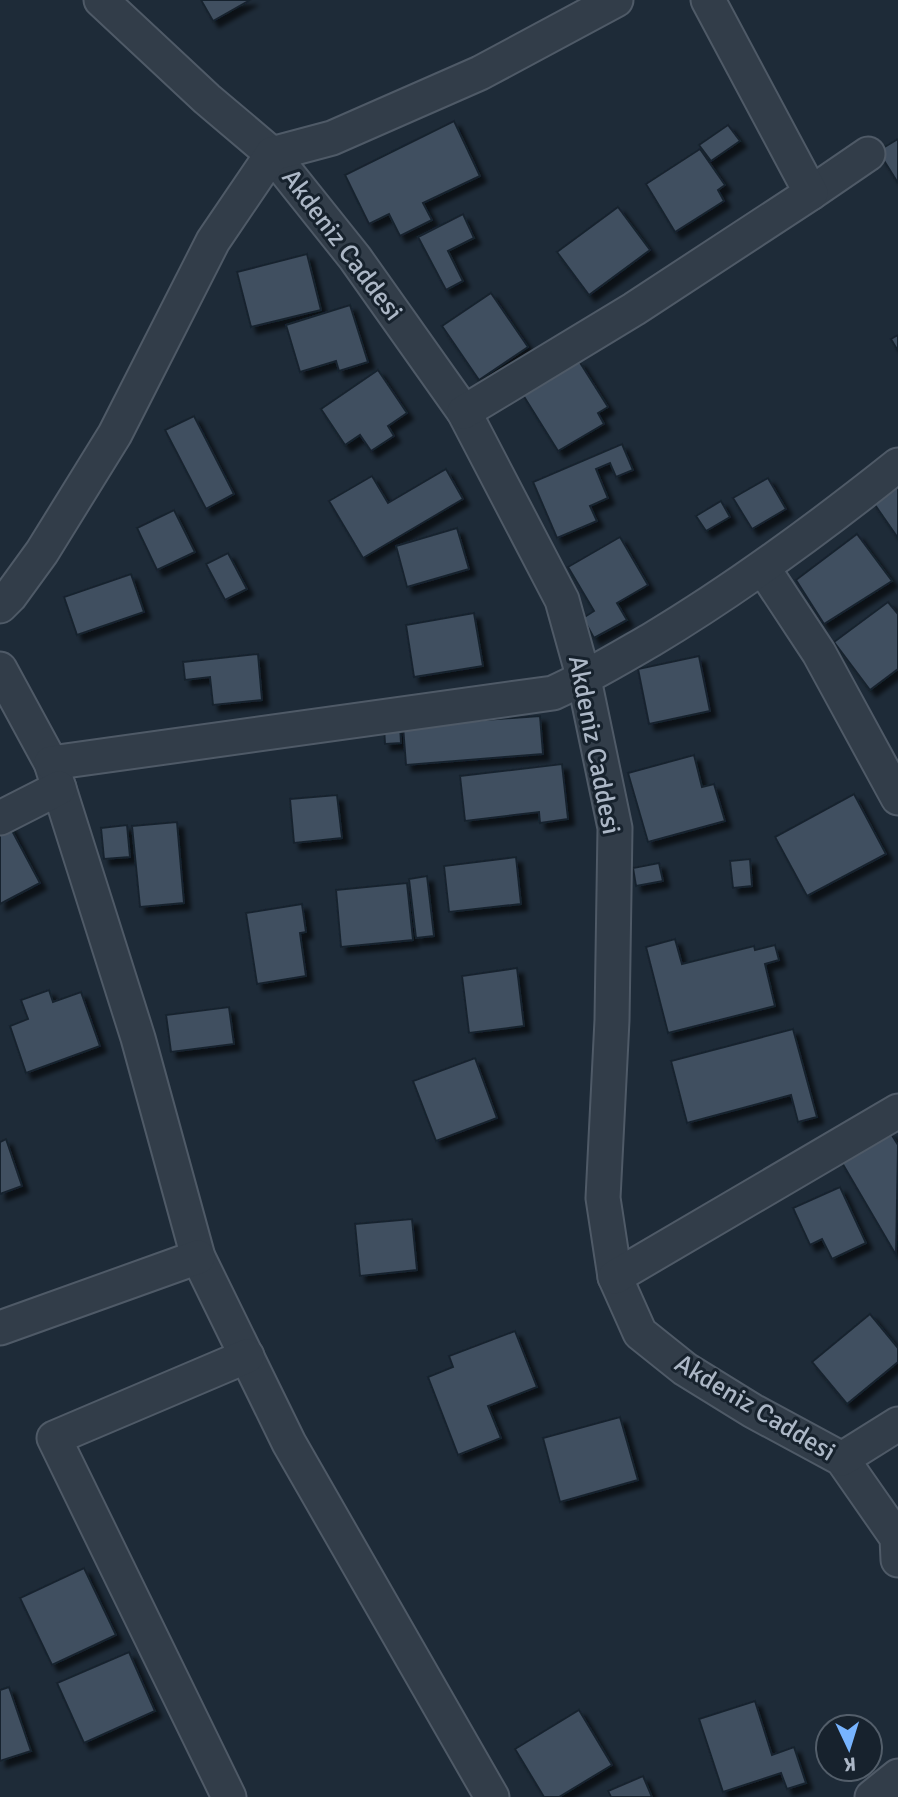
<svg xmlns="http://www.w3.org/2000/svg" width="898" height="1797" font-family="Signika,sans-serif">
<defs>
<filter id="shadow"><feDropShadow dx="6" dy="6" stdDeviation="2" flood-color="#0009"/></filter>
</defs>
<rect width="100%" height="100%" fill="#1e2b38"/>
<!-- building -->
<g fill="#415061" stroke="#19242f" stroke-width="2" filter="url(#shadow)">
<polygon points="201,0 250,0 213,21"/>
<polygon points="454,121 480,176 423,203 432,220 400,236 389,214 369,224 345,175"/>
<polygon points="728,125 740,141 711,161 699,145"/>
<polygon points="898,139 898,183 878,151"/>
<polygon points="700,149 725,185 718,190 724,201 675,232 646,184"/>
<polygon points="618,207 650,250 589,295 557,252"/>
<polygon points="463,214 474,238 448,251 463,281 446,290 418,237"/>
<polygon points="307,254 321,310 251,327 237,272"/>
<polygon points="491,293 528,347 479,380 442,326"/>
<polygon points="350,305 368,362 339,371 336,361 300,372 286,325"/>
<polygon points="898,335 898,351 891,339"/>
<polygon points="579,361 608,407 598,413 604,424 558,451 523,395"/>
<polygon points="378,370 407,413 388,426 394,436 371,451 360,435 345,445 321,409"/>
<polygon points="194,416 234,494 206,509 165,430"/>
<polygon points="622,444 633,470 616,477 610,463 596,469 608,498 590,506 597,521 557,538 533,482"/>
<polygon points="446,469 463,499 363,558 329,501 372,476 388,503"/>
<polygon points="768,478 786,509 752,529 733,498"/>
<polygon points="898,485 898,538 873,502"/>
<polygon points="721,501 730,517 706,531 696,516"/>
<polygon points="174,510 195,552 157,570 137,528"/>
<polygon points="457,528 469,569 407,587 396,546"/>
<polygon points="857,534 892,581 824,624 796,580"/>
<polygon points="620,537 648,585 617,603 627,620 594,638 583,618 594,611 568,567"/>
<polygon points="228,553 247,589 225,600 206,564"/>
<polygon points="131,574 144,612 77,635 64,597"/>
<polygon points="888,602 898,614 898,669 870,690 834,642"/>
<polygon points="474,613 483,666 414,677 406,625"/>
<polygon points="258,654 262,700 213,705 210,677 185,680 183,662"/>
<polygon points="699,656 710,711 649,724 638,669"/>
<polygon points="540,716 543,754 406,765 403,726"/>
<polygon points="400,725 401,743 385,744 384,727"/>
<polygon points="694,755 702,787 714,784 725,821 648,842 628,773"/>
<polygon points="562,764 568,819 540,823 539,812 465,821 460,776"/>
<polygon points="854,794 886,854 807,896 775,837"/>
<polygon points="337,795 342,838 294,843 290,799"/>
<polygon points="177,822 184,903 140,907 132,826"/>
<polygon points="9,825 40,883 0,904 0,830"/>
<polygon points="127,825 130,857 104,859 101,828"/>
<polygon points="516,857 521,904 449,912 444,866"/>
<polygon points="750,859 752,886 733,888 730,861"/>
<polygon points="659,863 663,881 636,886 633,868"/>
<polygon points="427,876 434,936 416,938 409,879"/>
<polygon points="407,883 413,940 341,947 336,890"/>
<polygon points="302,904 306,932 300,933 306,976 257,984 246,913"/>
<polygon points="675,939 682,964 754,946 755,950 775,945 779,960 765,964 775,1006 668,1033 646,947"/>
<polygon points="517,968 524,1026 469,1033 462,976"/>
<polygon points="49,990 53,1002 81,992 100,1046 26,1073 10,1026 28,1019 21,1000"/>
<polygon points="229,1007 234,1044 171,1052 166,1015"/>
<polygon points="793,1029 817,1117 798,1122 791,1095 687,1123 671,1061"/>
<polygon points="475,1058 497,1118 436,1141 413,1081"/>
<polygon points="890,1132 898,1145 896,1255 841,1161"/>
<polygon points="6,1139 22,1186 0,1194 0,1142"/>
<polygon points="840,1187 866,1243 832,1259 822,1239 810,1245 793,1208"/>
<polygon points="412,1219 417,1270 360,1276 355,1224"/>
<polygon points="870,1314 898,1348 898,1362 847,1404 812,1362"/>
<polygon points="515,1331 537,1387 488,1406 501,1438 458,1455 428,1377 453,1367 449,1356"/>
<polygon points="620,1417 638,1480 560,1502 543,1438"/>
<polygon points="84,1568 116,1635 52,1665 20,1598"/>
<polygon points="129,1652 155,1711 84,1743 57,1683"/>
<polygon points="9,1687 31,1751 0,1761 0,1690"/>
<polygon points="755,1701 772,1755 794,1747 806,1783 787,1789 781,1773 723,1792 699,1719"/>
<polygon points="579,1710 612,1765 559,1797 544,1797 515,1749"/>
<polygon points="643,1776 652,1797 611,1797 608,1791"/>
</g>
<g fill="none" stroke-linecap="round" stroke-linejoin="round">
<!-- minor casing -->
<g stroke="#4f5a67" stroke-width="37">
<g id="minor">
<polyline points="101,0 207,99 272,154 355,258 464,412 562,600 584,679 615,828 612,1020 603,1198 615,1277 640,1333 685,1369 753,1411 842,1459 897,1538 898,1560"/>
<polyline points="811,193 868,154"/>
<polyline points="464,412 634,309 811,193 708,0"/>
<polyline points="763,568 819,653 898,798"/>
<polyline points="0,606 10,596 42,552 115,434 213,241 272,154 332,138 480,73 616,0"/>
<polyline points="0,669 51,763 138,1038 198,1257 289,1443 492,1797"/>
<path d="M51,763L553,693C587,678 618,659 651,640C738,588 819,528 898,465"/>
<polyline points="0,818 59,788"/>
<polyline points="615,1277 898,1111"/>
<polyline points="0,1328 198,1257"/>
<polyline points="842,1459 898,1424"/>
<polyline points="229,1797 54,1438 247,1356"/>
<polyline points="872,1797 898,1776"/>
</g>
</g>
<!-- minor -->
<use href="#minor" stroke="#323d49" stroke-width="33"/>
</g>
<g text-anchor="middle" dominant-baseline="central" stroke-width="6" stroke-linejoin="round" paint-order="stroke">
<!-- street labels -->
<g font-size="26" fill="#acb7c6" stroke="#17222d">
<text transform="translate(342 245) rotate(53)">Akdeniz Caddesi</text>
<text transform="translate(594 745) rotate(79)">Akdeniz Caddesi</text>
<text transform="translate(755 1408) rotate(31)">Akdeniz Caddesi</text>
</g>
</g>
<!-- north arrow -->
<g transform="translate(849 1748) rotate(176)"><circle r="33" fill="#17222d" stroke="#535e6a" stroke-width="2"/>
<path d="M0-5L12 26L0 18L-12 26Z" fill="#77b4ff"/>
<text y="-10" font-size="19" font-weight="bold" text-anchor="middle" fill="#acb7c6">K</text>
</g>
</svg>
